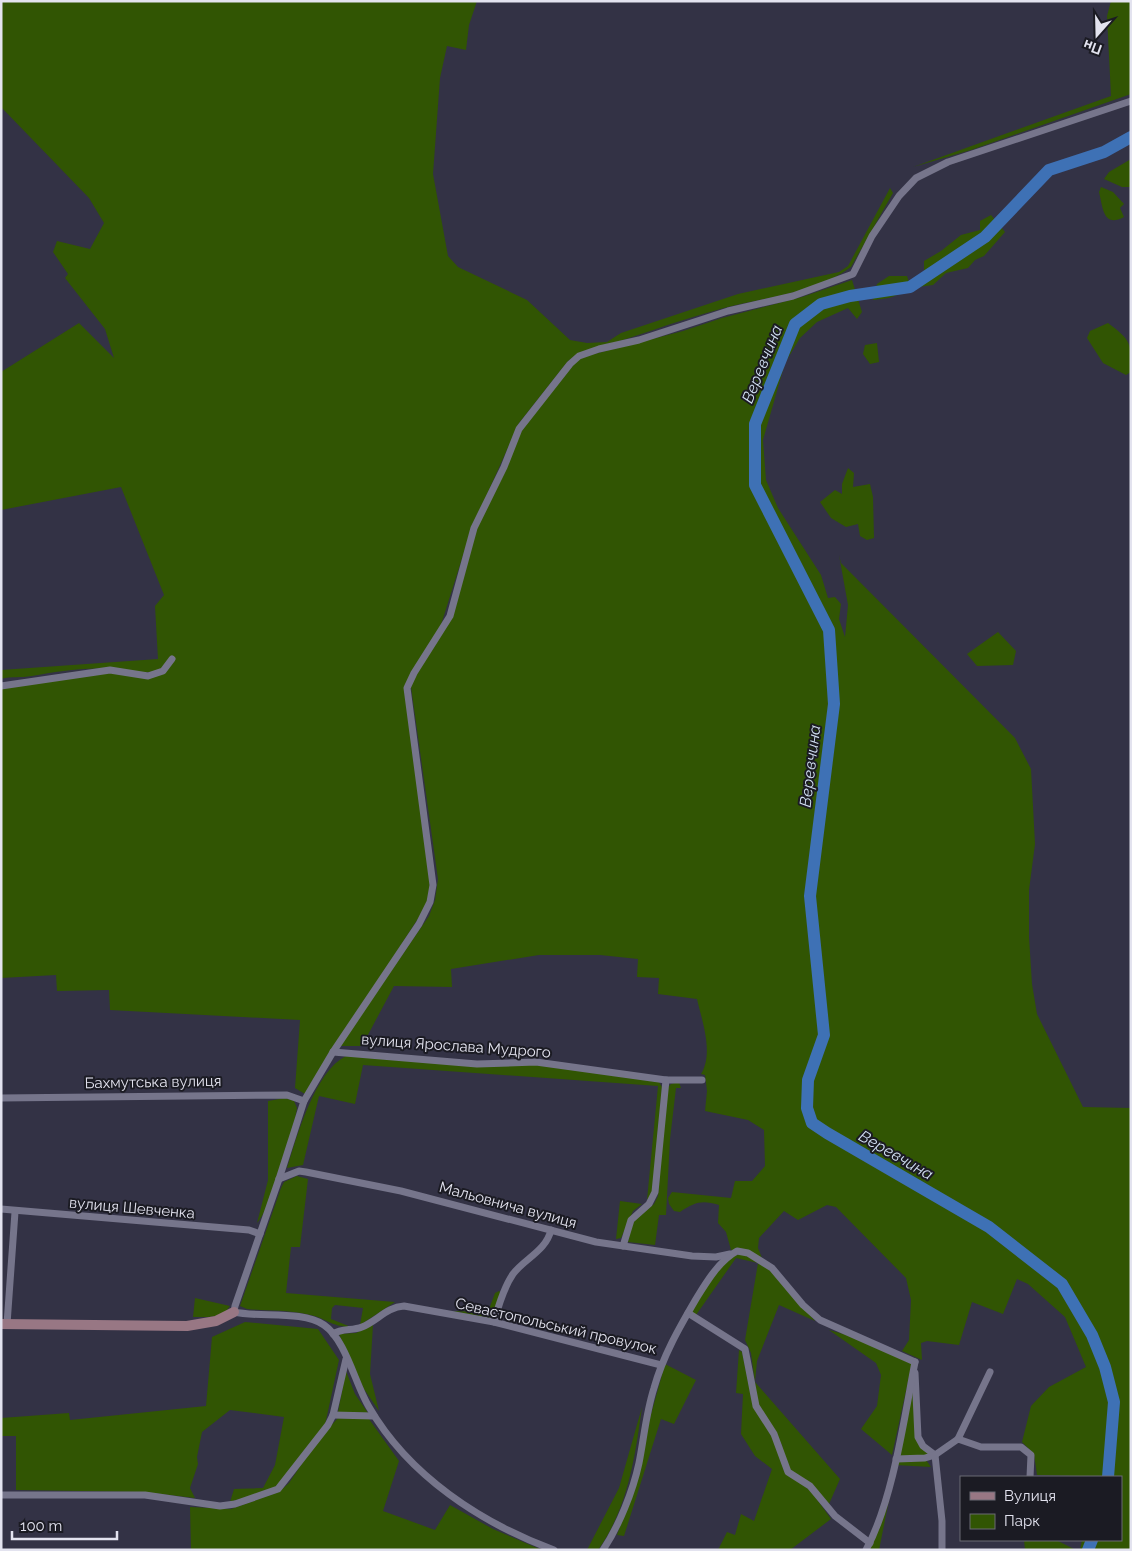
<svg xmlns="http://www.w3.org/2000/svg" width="1132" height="1551" font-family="Raleway,sans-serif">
<rect width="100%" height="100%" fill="#333245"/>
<!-- green -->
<g fill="#315503">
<path d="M1,1H477L469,25L466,50L447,46L440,78L433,174L448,256L458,267L527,300L570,340L587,343L607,342L621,333L738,294L839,272L848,266L890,188L893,193L851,267C816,293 766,297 724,308C675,321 627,340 578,354L568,361L519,423L471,530L440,628L406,688L430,883L428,903L305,1094L295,1088L300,1020L110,1010L109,990L57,991L56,975L1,978V687L110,671L145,677L162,670C143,675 127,670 108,669C83,667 56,672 32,676C21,678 12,676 1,679V670L158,659L155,606L164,595L121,487L1,510V372L79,323L114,358L105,329L65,278L68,274L53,252L57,241L90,249L104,223L89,198L1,107Z"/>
<polygon points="1111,1 1131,1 1131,94 971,150 913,167 1111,96 1107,16"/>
<polygon points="1131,159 1131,187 1122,187 1104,179 1109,172"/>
<path d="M1101,187L1113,192L1124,204L1120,208L1124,217C1103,228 1103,208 1099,192Z"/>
<polygon points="991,215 1005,232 984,256 975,260 968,268 946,273 933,285 918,287 915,281 924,273 924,261 941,251 961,235 980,230 980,221"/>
<path d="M889,276H907L909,282C900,298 890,298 873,300L877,284Z"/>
<path d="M852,280L862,312L857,319L848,308L817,322L800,338L785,363L763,440L766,480L778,508L821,575L828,598L835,597L841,604L839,619L845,637L848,605L839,555L841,563L1015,738L1031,769L1035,844L1029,890V937L1032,984L1037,1014L1083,1107L1131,1108V1550H1080L1082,1540H1121V1477L1037,1475L1034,1454L1022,1442L1031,1406L1049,1387L1086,1367L1065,1317L1028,1284L1017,1279L1003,1314L972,1302L959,1345L927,1341L921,1343L922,1360L902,1351L909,1340L911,1300L906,1278L836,1207L827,1205L798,1220L784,1211L759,1238L758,1248L762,1258L745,1250H731L726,1232L718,1223L719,1205C702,1200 695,1202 680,1212L674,1211L669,1204L668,1198L672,1192L731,1198L735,1181H752L765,1166L764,1130L748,1120L705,1111L707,1091L705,1075L701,1074C714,1053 702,1021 697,999L658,994L659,978L637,977L638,959L600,955H539L451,969L452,987L394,986L362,1046H339L429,916L435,900L438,879L411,687L414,676L453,615L475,533L523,427L579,358L683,331L722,318L802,297Z"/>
<path d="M1108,323C1132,341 1131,343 1131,372L1126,375L1103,363L1087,338L1090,331Z"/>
<polygon points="877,343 879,362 870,364 863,354 865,345"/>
<polygon points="848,468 854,473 853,487 870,484 873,497 874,538 867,540 860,536 858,524 846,527 831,518 820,502 835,490 842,494 842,484"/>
<polygon points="998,632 1016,651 1013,665 977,666 967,654"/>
<path d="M346,1056L535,1065L659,1082L662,1087L652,1194L647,1200L658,1086L363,1065L355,1104L319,1096L303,1165L287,1168C297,1136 315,1071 346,1056Z"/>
<polygon points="679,1082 681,1088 676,1088 670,1139 666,1215 659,1215 655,1245 628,1242 632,1223 654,1204 658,1196 667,1088 671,1084"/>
<path d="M285,1098L294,1101L297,1108L295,1119C288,1142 271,1209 257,1223L268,1180V1101Z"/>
<path d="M297,1176L308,1179L300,1247H291L286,1293L395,1302L360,1325L363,1308L335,1305L332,1308L331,1319L351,1327C331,1327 325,1317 306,1314C287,1310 266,1311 247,1309L240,1306L281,1188L284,1182Z"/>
<polygon points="620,1201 642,1204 633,1211 621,1238 616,1239"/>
<path d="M741,1254L759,1261L769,1269L815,1321L779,1305L757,1361L755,1382L840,1479L829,1504L786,1466L782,1445L758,1405L751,1353L745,1340L758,1263L736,1258L696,1315L692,1313L693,1307C703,1293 723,1256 741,1254Z"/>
<polygon points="499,1291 501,1293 493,1316 489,1318 452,1311 488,1312 495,1293"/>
<path d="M195,1298L230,1306C222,1319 207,1317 193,1317Z"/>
<polygon points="245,1322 318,1329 339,1360 325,1425 276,1488 230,1502 234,1489 263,1488 275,1465 284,1417 230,1410 202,1432 197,1457 198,1464 190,1488 195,1498 144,1492 16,1490 16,1436 1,1436 1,1418 69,1413 70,1420 206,1406 212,1337"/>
<polygon points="373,1325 370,1374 379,1411 364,1389 339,1334 356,1333"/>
<polygon points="829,1330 857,1338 912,1363 892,1455 861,1429 877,1406 881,1375 876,1363"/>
<polygon points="739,1350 742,1352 753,1406 775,1439 784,1471 811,1491 831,1519 790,1550 718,1550 727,1532 735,1535 741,1514 754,1521 772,1469 755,1456 741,1434 743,1394 736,1393"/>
<polygon points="665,1364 696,1380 674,1424 661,1419 624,1536 617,1535 643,1458 645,1436"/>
<polygon points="346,1371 355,1394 368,1413 338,1412"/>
<polygon points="914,1373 916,1436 931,1455 898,1458"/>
<path d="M642,1407C635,1457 628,1508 598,1550H587L619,1488Z"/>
<polygon points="338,1418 369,1419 399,1461 383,1511 435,1530 450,1505 493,1529 542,1550 191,1550 190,1507 231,1509 279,1492 289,1483 317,1441"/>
<polygon points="926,1460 931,1467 896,1465 879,1550 868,1550 897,1465 899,1462"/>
<polygon points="1024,1540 1056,1540 1076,1550 1025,1550"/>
</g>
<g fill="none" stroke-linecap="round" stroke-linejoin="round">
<!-- river -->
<g stroke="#3e71b5" stroke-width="12">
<polyline points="1108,1477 1114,1402 1105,1367 1092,1335 1062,1284 989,1227 827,1133 812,1123 807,1108 808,1080 824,1035 810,896 834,704 829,630 755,485 755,424 795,324 821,304 850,296 910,287 985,237 1049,170 1104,152 1131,137"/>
<polyline points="1088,1550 1092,1540"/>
</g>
<!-- street -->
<g stroke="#76758b" stroke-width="7">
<polyline points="1,686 110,670 148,676 163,671 172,659"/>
<polyline points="333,1052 477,1064 536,1062 666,1080 702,1080"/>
<polyline points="1,1098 287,1095 304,1101"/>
<polyline points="279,1179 299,1171 306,1172 401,1191 596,1242 692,1256 716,1257 730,1254"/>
<polyline points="1,1209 249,1230 260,1234"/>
<polyline points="623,1246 631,1220 649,1204 655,1192 666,1080"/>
<polyline points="688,1313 745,1349 756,1406 774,1434 788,1472 810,1486 835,1516 870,1543"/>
<path d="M494,1322C498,1307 504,1287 513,1274C524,1259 546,1251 551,1230"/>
<polyline points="7,1324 15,1212"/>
<path d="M333,1334C342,1328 352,1331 362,1327C377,1321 387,1307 404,1306L494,1322L661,1365"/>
<polyline points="915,1373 918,1437 923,1446 935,1455"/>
<polyline points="333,1415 374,1416"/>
<polyline points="958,1439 990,1372"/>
<polyline points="935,1455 942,1521 942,1550"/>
<polyline points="896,1459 925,1458 935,1455 958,1439 981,1447 1021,1447 1031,1455 1030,1477"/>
<polyline points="1,1495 145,1495 220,1506 235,1504 278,1489 328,1425 333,1415 346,1359"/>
<path d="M554,1550C481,1523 409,1476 369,1407C355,1384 346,1340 324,1325C302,1310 260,1318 234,1312L235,1306L279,1179L304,1101L333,1052L419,924L430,902L433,885L407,688L414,673L450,616L474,528L504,467L519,429L570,364L579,356L599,349L639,340L728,311L793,296L853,274L872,236L899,196L916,178L948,162L1131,101"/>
<path d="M603,1550C619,1526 633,1491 639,1463C644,1438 646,1413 654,1388C663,1356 679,1328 696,1299C707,1281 719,1261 737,1251L748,1253L772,1268L803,1305L820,1320L915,1362"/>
<path d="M866,1550C893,1500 904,1419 915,1362"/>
</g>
<!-- secondary -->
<polyline stroke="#987784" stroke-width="10" points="1,1324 187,1326 216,1321 234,1312"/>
</g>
<g text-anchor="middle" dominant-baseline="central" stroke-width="4" stroke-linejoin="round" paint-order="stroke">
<!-- street labels -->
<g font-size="15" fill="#e3e3ef" stroke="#1b1b23">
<text transform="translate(456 1046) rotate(4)">вулиця Ярослава Мудрого</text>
<text transform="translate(153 1082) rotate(-1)">Бахмутська вулиця</text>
<text transform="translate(508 1205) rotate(15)">Мальовнича вулиця</text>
<text transform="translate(132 1208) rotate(5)">вулиця Шевченка</text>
<text transform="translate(556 1326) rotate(13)">Севастопольський провулок</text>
</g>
<!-- water labels -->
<g font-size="16" font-style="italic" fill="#d1dff2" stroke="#1b1b23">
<text transform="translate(762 364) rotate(-68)">Веревчина</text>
<text transform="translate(810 766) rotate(-83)">Веревчина</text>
<text transform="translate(896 1155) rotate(30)">Веревчина</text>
</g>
</g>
<!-- border -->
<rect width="1132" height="1551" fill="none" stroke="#e3e3ef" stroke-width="5"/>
<!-- legend -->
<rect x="960" y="1476" width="162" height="65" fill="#1b1b23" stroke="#6b6b75"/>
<rect x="970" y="1492" width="25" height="8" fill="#987784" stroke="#6b6b75"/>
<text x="1004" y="1501" font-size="15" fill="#e3e3ef">Вулиця</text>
<rect x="970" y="1514" width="25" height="15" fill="#315503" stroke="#6b6b75"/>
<text x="1004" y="1526" font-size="15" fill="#e3e3ef">Парк</text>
<!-- north arrow -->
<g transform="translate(1097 35) rotate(200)" stroke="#1b1b23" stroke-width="4" paint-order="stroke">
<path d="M0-4L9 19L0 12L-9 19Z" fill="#e3e3ef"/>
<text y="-8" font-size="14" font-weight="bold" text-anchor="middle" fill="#e3e3ef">Пн</text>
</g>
<!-- scale -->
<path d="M12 1531v8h105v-8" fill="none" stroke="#e3e3ef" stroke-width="2.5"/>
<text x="20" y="1531" font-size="15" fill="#e3e3ef" stroke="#1b1b23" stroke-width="4" paint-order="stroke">100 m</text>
</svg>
